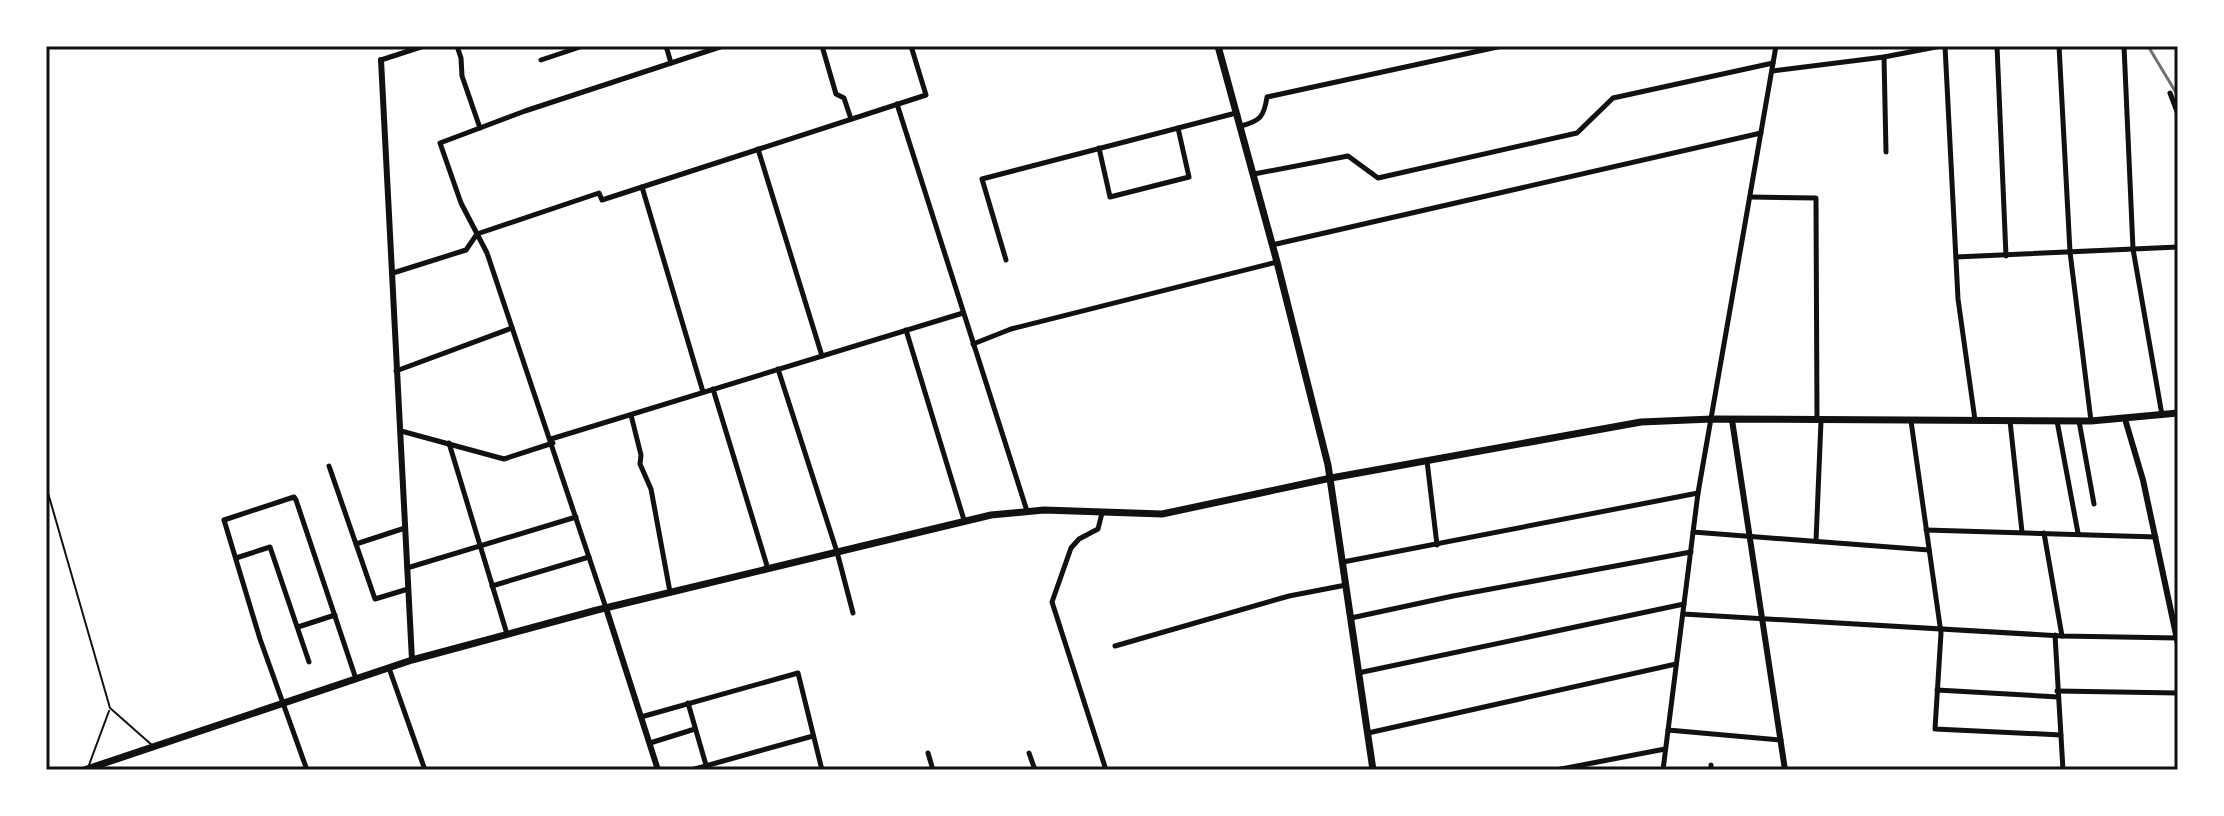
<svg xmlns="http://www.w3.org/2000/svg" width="2224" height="816" font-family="Signika,sans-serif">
<rect width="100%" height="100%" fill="#fff"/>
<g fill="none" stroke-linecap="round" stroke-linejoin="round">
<!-- service -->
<g stroke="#111" stroke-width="2">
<polyline points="46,486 110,708 153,746"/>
<polyline points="89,765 109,711"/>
</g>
<!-- minor -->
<g stroke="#111" stroke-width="5">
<polyline points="457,46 461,58 462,76 480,128"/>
<polyline points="666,46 671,63"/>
<polyline points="822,46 836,94 844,98 851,119"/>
<polyline points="1945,46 1958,299 1975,420"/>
<polyline points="1997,46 2006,256"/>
<polyline points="2059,46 2070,252 2091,421"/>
<polyline points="2124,46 2133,249 2162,415"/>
<polyline points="2177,46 2178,52"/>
<polyline points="1884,57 1886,152"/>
<polyline points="381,60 424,46"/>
<polyline points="541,60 583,46"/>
<polyline points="1772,71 1884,57 1941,46"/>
<polyline points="2170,93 2178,114"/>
<polyline points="897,104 1027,511"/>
<path d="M1241,126C1260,121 1264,117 1267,97L1502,46"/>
<polyline points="1099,148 1110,197 1189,177 1178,128"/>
<polyline points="758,149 822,356"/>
<polyline points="1254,174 1348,156 1378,178 1577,133 1613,98 1773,63"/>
<polyline points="642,187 703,392"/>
<polyline points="1750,197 1816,198 1817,420"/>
<polyline points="1272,245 1761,133"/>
<polyline points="1956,257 2178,247"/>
<polyline points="1006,260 982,179 1236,113"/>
<polyline points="393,273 466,250 477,234 599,193 602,200 926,95 911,46"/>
<polyline points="906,330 964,520"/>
<polyline points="973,344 1011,329 1277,262"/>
<polyline points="778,369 837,552 853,613"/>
<polyline points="396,371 512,328"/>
<polyline points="713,389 768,569"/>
<polyline points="631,415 641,455 640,464 651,489 670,592"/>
<polyline points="1911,421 1941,633 1935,729 2061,735"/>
<polyline points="2010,421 2022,532"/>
<polyline points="2057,421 2078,533"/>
<polyline points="2079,421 2094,504"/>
<polyline points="401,431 504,459 553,443"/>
<polyline points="551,439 963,313"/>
<polyline points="449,443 507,634"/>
<polyline points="1427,461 1437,545"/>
<polyline points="329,466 375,599 408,589"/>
<polyline points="1102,513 1098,529 1079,539 1071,548 1052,602 1106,770"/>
<polyline points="1926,530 2156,537"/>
<polyline points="1693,532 1929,550"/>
<polyline points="2044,533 2062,636"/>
<polyline points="1816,541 1821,421"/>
<polyline points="356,544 405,528"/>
<polyline points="236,558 270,547 309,662"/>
<polyline points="1343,562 1698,493"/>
<polyline points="407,568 576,517"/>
<polyline points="492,586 589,557"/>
<polyline points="606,608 487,253 461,203 440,143 525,111 723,46"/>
<polyline points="1683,614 2062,636 2177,638"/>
<polyline points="1351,618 1453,596 1691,552"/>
<polyline points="298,627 335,615"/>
<polyline points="2055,635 2063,770"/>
<polyline points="1115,646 1289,596 1346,585"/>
<polyline points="389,668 425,770"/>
<polyline points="1358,673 1684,604"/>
<polyline points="1937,690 2058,697"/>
<polyline points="2057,691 2178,693"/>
<polyline points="688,703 706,765"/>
<polyline points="641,717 798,673 822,770"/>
<polyline points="1668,730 1781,740"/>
<polyline points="1368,733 1676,664"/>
<polyline points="650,743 695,729"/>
<polyline points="928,753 933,770"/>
<polyline points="1029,753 1035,770"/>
<polyline points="307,770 260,639 224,520 294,497 296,500 356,679"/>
<polyline points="691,770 813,736"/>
<polyline points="1556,770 1665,749"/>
<polyline points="1663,770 1698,493 1776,46"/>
<polyline points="1711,770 1711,765"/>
</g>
<!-- tertiary -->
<g stroke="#111" stroke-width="6">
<polyline points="381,60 412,660"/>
<polyline points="2125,419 2143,480 2178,644"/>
<polyline points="1732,420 1785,770"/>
<polyline points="606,608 658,770"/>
</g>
<!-- secondary -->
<g stroke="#111" stroke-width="7">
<polyline points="1218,46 1277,262 1328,465 1373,770"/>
<polyline points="84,770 412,660 597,610 991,515 1044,510 1162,514 1331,478 1641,422 1712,419 2091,421 2178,413"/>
</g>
<!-- rail -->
<polyline stroke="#707070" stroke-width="3" points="2148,46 2178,96"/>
</g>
<!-- border -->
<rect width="2224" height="816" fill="none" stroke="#ffffff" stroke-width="96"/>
<rect x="48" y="48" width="2128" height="720" fill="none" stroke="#111" stroke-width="3"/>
</svg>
